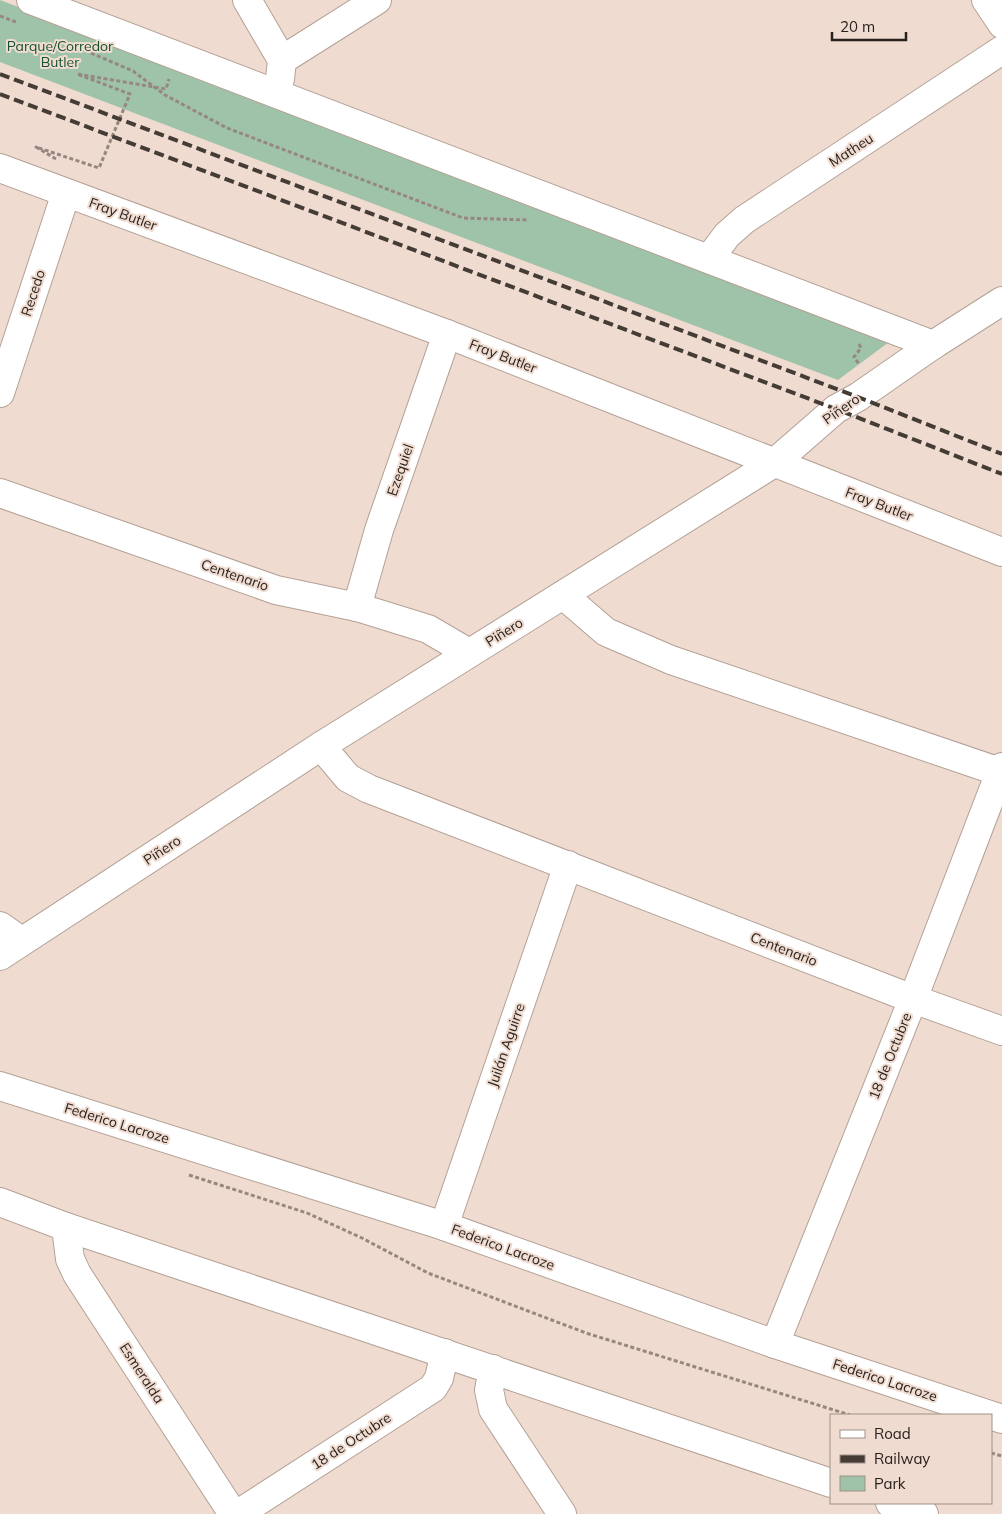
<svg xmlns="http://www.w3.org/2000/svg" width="1002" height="1514" font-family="Mulish,sans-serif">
<rect width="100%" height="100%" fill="#efdbd0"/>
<!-- green -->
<polygon fill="#9fc3a8" points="0,0 859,329 889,342 838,380 0,62"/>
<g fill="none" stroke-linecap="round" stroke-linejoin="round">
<!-- minor casing -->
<g stroke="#b4a196" stroke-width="30">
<g id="minor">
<polyline points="31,0 933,345"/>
<polyline points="247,0 282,60 280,79"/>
<polyline points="986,0 1002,24"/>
<polyline points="282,60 377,0"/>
<polyline points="0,168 447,334 1002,552"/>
<polyline points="709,259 727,235 744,220 1002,50"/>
<polyline points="0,393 66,193"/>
<polyline points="0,493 276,590 357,607 428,629 469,653"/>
<polyline points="563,595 606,632 671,660 1000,772"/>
<polyline points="357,607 379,530 447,334"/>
<polyline points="321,746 348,778 369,789 913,999 1002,1031"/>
<polyline points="0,926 21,941"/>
<polyline points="0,956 321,746 774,463 836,409 858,397 933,345 1002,301"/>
<polyline points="0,1086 444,1226 775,1344 1002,1419"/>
<polyline points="0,1202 66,1227 831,1483"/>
<polyline points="444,1226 568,865"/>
<polyline points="66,1227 70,1259 77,1274 233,1514"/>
<polyline points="775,1344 913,999 1002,767"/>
<polyline points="493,1369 489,1390 493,1409 562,1514"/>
<polyline points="890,1503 924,1514"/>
<polyline points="238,1514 433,1388 439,1378 445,1353"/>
</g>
</g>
<!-- path -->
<g stroke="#968880" stroke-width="3" stroke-dasharray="4 2.5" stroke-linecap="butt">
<polyline points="0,16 16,22"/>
<polyline points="91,53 133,71 165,95 227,128 463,218 528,220"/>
<polyline points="56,159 36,147 99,168 130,94 77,74 166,89 169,79"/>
<polyline points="859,344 861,348 854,357 859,364"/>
<polyline points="189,1175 307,1213 362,1238 428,1273 586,1333 850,1415"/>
<polyline points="991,1453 1002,1456"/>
</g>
<!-- minor -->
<use href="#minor" stroke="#fff" stroke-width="28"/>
<!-- rail -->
<g stroke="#453c36" stroke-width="4" stroke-dasharray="10 5" stroke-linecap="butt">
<polyline points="0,74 858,397 1002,454"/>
<polyline points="0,94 836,409 1002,474"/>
</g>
</g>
<g text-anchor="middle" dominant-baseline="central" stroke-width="4" stroke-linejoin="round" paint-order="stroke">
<!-- park labels -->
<g font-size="14" fill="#14522e" stroke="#efdbd0">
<text x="60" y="46">Parque/Corredor<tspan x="60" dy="16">Butler</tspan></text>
</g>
<!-- street labels -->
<g font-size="14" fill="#28211c" stroke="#efdbd0">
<text transform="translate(851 150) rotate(-33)">Matheu</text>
<text transform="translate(123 214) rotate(20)">Fray Butler</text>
<text transform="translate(33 293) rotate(-72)">Recedo</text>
<text transform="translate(503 356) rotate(21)">Fray Butler</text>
<text transform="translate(841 409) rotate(-35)">Piñero</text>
<text transform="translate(400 470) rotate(-71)">Ezequiel</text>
<text transform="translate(879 504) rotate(21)">Fray Butler</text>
<text transform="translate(235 575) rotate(19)">Centenario</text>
<text transform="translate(504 632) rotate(-32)">Piñero</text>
<text transform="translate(162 850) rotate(-33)">Piñero</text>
<text transform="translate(784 949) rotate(21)">Centenario</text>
<text transform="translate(506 1045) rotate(-71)">Juilán Aguirre</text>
<text transform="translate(890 1056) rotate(-68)">18 de Octubre</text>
<text transform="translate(117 1123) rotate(17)">Federico Lacroze</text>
<text transform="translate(503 1247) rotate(20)">Federico Lacroze</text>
<text transform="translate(142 1373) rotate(57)">Esmeralda</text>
<text transform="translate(885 1380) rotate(18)">Federico Lacroze</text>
<text transform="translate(351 1441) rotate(-33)">18 de Octubre</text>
</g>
</g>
<!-- legend -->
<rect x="830" y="1414" width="162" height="90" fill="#efdbd0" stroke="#9f9188"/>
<rect x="840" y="1430" width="25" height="8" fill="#ffffff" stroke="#9f9188"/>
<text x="874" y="1439" font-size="15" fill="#28211c">Road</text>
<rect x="840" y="1455" width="25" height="8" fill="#453c36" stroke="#9f9188"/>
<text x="874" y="1464" font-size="15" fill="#28211c">Railway</text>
<rect x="840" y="1476" width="25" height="15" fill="#9fc3a8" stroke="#9f9188"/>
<text x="874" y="1489" font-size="15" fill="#28211c">Park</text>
<!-- scale -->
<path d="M832 32v8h74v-8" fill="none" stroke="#28211c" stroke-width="2.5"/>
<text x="840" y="32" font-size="15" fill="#28211c" stroke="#efdbd0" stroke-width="4" paint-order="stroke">20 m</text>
</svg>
